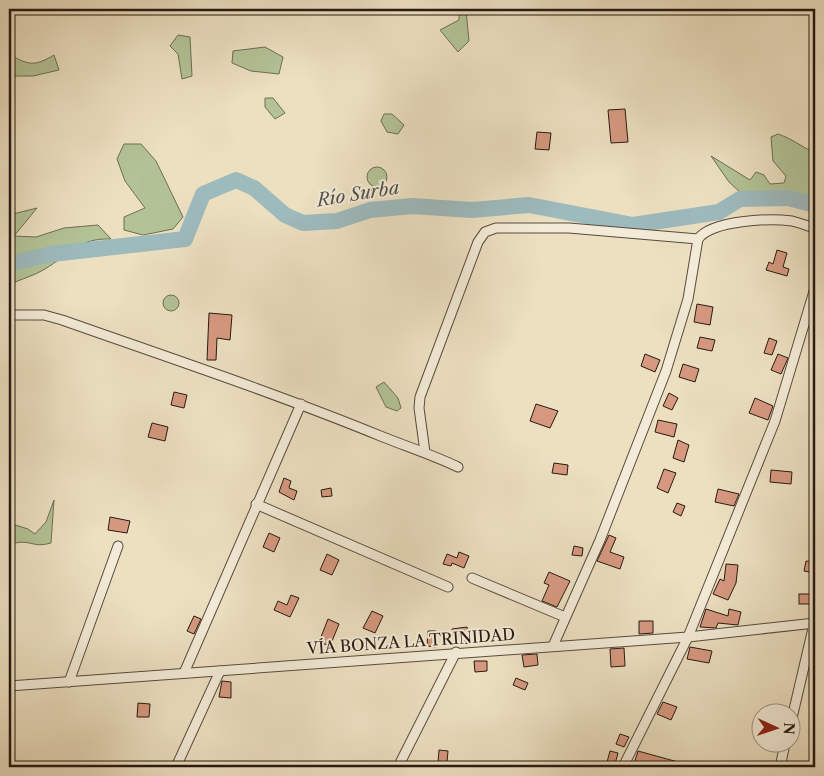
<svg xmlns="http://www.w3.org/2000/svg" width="824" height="776" font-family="'Libre Caslon Text',serif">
<rect width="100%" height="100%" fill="#ece0c1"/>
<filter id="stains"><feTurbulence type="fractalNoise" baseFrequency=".004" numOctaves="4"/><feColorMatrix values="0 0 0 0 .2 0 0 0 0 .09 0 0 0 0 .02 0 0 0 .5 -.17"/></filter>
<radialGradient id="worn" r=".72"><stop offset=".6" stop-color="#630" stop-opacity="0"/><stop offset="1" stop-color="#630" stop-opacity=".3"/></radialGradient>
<!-- green -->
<g fill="#b3c396" stroke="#6d6e54">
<polygon points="459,9 466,9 469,41 458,52 440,30 459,20"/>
<polygon points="178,35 190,37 192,76 182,79 178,54 170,46"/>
<polygon points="265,47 283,57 279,74 251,71 232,63 233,51"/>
<path d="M9,54C28,65 34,67 54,55L59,70L33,76H9Z"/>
<polygon points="265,98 273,98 285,113 275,119 265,107"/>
<polygon points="384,114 392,114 404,125 398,134 387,132 381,121"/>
<path d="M778,134C791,138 802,147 815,153V204C790,195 769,191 742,194L729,182L711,156L750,180L756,172L764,175L770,184L784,183L786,176L773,161L771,137Z"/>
<polygon points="124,144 141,144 156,161 183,217 173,229 143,235 124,230 124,217 145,208 125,181 117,159"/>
<circle cx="377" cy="177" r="10"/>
<path d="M37,208L14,236L36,237L64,228L98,225L111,239C78,238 70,254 45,269C34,276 20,279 9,285V215Z"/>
<circle cx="171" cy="303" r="8"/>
<polygon points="384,382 398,398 401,408 397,411 386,407 376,387"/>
<path d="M54,500L51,543C32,549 29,537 9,545V523L28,529L35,534L46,522Z"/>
</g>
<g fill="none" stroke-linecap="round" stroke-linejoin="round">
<!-- river -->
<polyline stroke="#9dbabd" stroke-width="16" points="9,264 52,254 185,239 203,194 236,180 254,188 285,215 303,223 337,221 370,210 412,206 472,210 529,205 633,225 719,212 740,199 788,198 815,205"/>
</g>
<!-- building -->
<g fill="#d69980" stroke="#271912">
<polygon points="625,109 628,142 611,143 608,110"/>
<polygon points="537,132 551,133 549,150 535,149"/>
<polygon points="777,250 787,253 783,267 789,269 787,276 766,270 769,262 773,264"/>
<polygon points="697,304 713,307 710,325 694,322"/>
<polygon points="209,313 232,315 230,340 217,338 216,360 207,360"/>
<polygon points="700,337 715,340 712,351 697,348"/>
<polygon points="769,338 777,341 772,355 764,353"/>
<polygon points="645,354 660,360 655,372 641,366"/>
<polygon points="778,354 788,358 781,374 771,370"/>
<polygon points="683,364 699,369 695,382 679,377"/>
<polygon points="174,392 187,395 184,408 171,405"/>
<polygon points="669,393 678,398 672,410 663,406"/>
<polygon points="755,398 773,406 768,420 749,413"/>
<polygon points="536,404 558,411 550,428 530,421"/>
<polygon points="658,420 677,424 674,437 655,432"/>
<polygon points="152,423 168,427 165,441 148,437"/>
<polygon points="678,440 689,445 684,462 673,458"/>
<polygon points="554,463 568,465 567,475 552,473"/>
<polygon points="664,469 676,473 668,493 657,488"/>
<polygon points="771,470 792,472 791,484 770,482"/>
<polygon points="284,478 291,481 289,488 297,491 294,500 279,492"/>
<polygon points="331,488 332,496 322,497 321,490"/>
<polygon points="718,489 739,494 734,506 715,502"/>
<polygon points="677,503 685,506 681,516 673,512"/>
<polygon points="110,517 130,521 127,533 108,530"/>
<polygon points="269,533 280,538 274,552 263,547"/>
<polygon points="609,535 616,538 610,552 624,557 620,569 597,561"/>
<polygon points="574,546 583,548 582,556 572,555"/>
<polygon points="459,552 469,556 464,568 452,563 451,566 443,564 447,554 457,558"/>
<polygon points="327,554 339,560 332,575 320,570"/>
<polygon points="806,561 815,562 815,573 804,571"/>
<polygon points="726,564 738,565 736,583 728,600 713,594 720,579 724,581"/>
<polygon points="549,572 570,581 557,607 542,601 549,585 544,583"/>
<rect x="799" y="594" width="15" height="10"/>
<polygon points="291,595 299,598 290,617 274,610 278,601 287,605"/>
<polygon points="706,609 728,616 729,609 741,612 738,625 718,623 716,628 700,627"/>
<polygon points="372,611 383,616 375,633 363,628"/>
<polygon points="194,616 201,619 194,634 187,631"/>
<polygon points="328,619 339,624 330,646 319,642"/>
<polygon points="639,621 653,621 653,633 639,634"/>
<polygon points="467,627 469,643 455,645 452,629"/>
<polygon points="428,631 436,631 436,647 427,646"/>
<polygon points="690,647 712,651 709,663 687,659"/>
<polygon points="624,648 625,666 611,667 610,649"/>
<polygon points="537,654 538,665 524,667 522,655"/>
<polygon points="474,661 487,661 487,671 475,672"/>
<polygon points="516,678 528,683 525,690 513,685"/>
<polygon points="222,681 231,682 231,698 219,697"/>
<polygon points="663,702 677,707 671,720 657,714"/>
<polygon points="138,703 150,704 149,717 137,717"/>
<polygon points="756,715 762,715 762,738 754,738"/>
<polygon points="620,734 629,737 624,747 616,744"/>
<polygon points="439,750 448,751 447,762 438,762"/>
<polygon points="610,751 618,753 615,764 607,762"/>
<polygon points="638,751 689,765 689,767 633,767"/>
</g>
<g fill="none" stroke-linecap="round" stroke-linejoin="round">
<!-- minor casing -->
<g stroke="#584b3e" stroke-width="11">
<g id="minor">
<path d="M9,315H44L62,320C170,358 278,394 383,437C408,447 433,455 458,467"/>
<polyline points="425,452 419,408 420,397 478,242 485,232 496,228 569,228 698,239"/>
<polyline points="256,504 448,587"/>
<polyline points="472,578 565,617"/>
<path d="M553,646L600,540L666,371L688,299L698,239C712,220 770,218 792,221C800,223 808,226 815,228"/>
<polyline points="184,673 301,404"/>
<polyline points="69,682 118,546"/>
<polyline points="9,686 688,637 815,623"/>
<polyline points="792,718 814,624"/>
<polyline points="176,767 220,671"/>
<polyline points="398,767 456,652"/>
<polyline points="623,767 688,637 775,421 815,288"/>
<polyline points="780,767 785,744"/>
</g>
</g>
<!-- minor -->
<use href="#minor" stroke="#f3ebd7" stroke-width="9"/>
</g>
<g text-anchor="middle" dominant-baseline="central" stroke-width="4" stroke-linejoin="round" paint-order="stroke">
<!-- street labels -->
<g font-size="16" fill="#271912" stroke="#f3ebd7">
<text transform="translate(411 641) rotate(-4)">VÍA BONZA LA TRINIDAD</text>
</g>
<!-- water labels -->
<g font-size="18" font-style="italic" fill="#50514e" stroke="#f3ebd7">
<text transform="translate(358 194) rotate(-9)">Río Surba</text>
</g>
</g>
<!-- margin -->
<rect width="824" height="776" fill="none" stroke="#ece0c1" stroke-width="30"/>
<rect x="10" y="10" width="804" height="756" fill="none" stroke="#271912" stroke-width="2.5"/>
<rect x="15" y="15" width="794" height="746" fill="none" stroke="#271912"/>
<!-- north arrow -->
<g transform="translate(776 728) rotate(93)"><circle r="24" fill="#f3ebd7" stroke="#a19788"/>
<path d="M0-4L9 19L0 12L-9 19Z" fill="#8f2418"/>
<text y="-8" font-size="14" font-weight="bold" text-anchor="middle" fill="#271912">N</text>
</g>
<rect width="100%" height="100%" filter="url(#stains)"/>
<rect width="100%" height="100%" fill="url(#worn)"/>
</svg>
